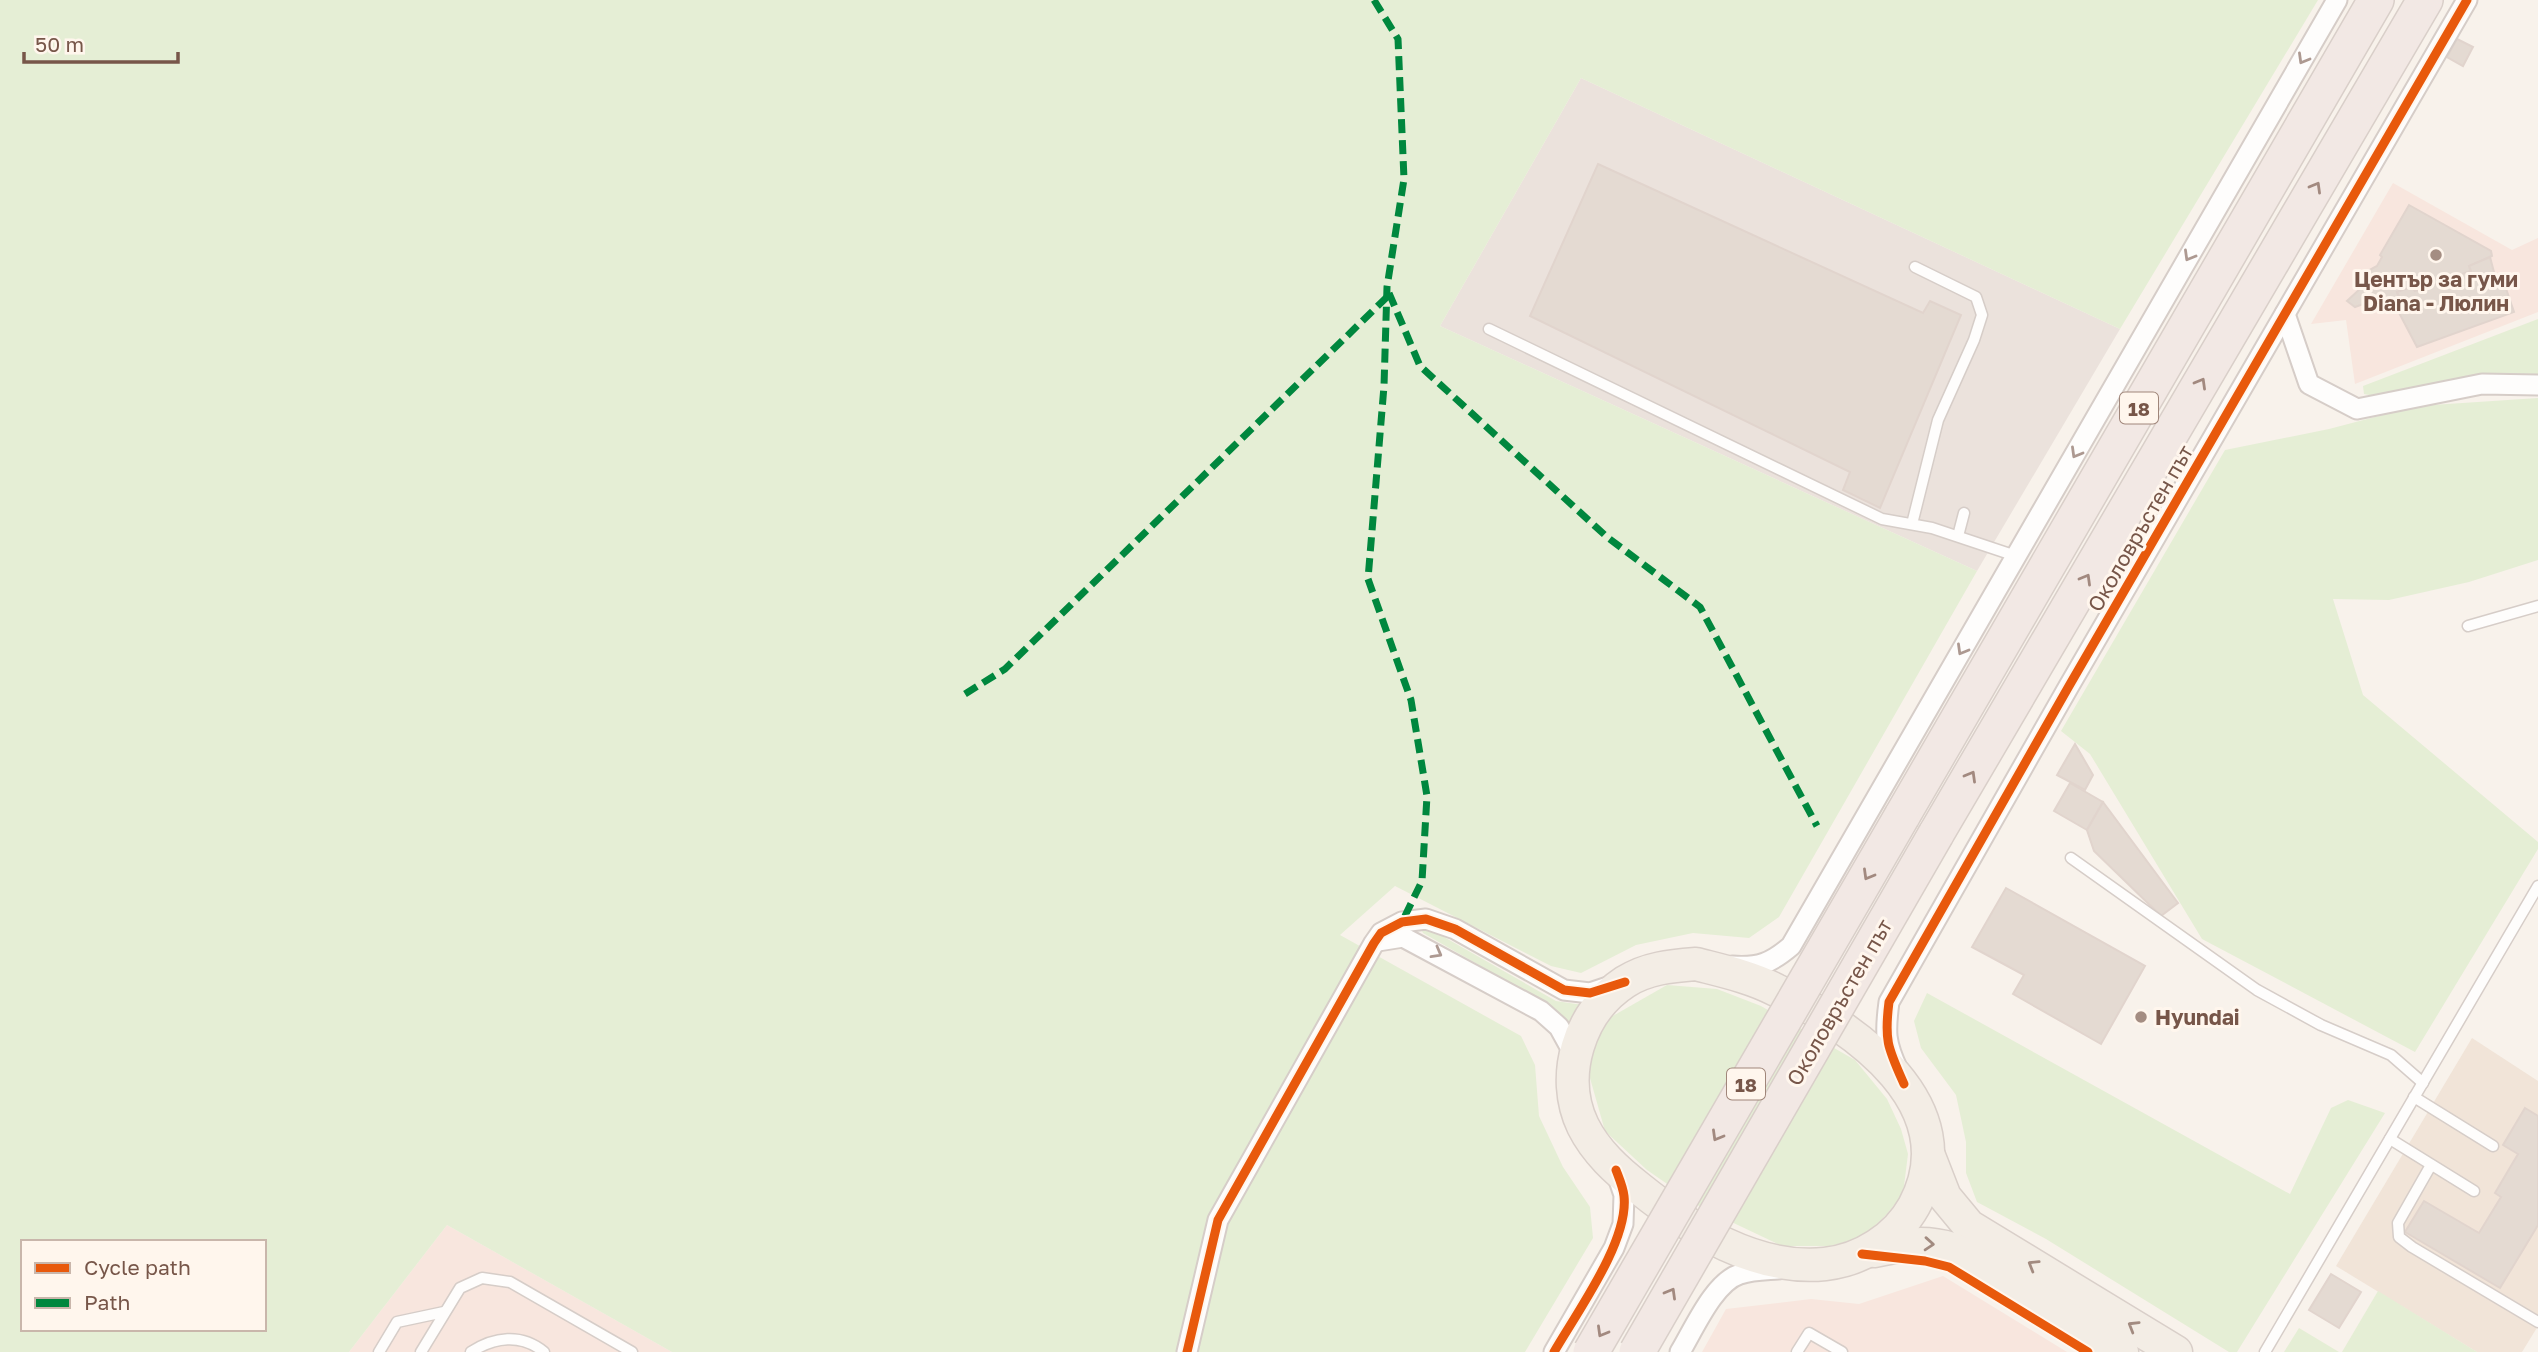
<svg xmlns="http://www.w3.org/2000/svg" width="2538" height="1352" font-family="'Golos Text',sans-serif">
<rect width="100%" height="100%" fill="#f8f2eb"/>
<!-- residential -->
<polygon fill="#f1e4d8" points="2472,1038 2538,1081 2538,1326 2522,1352 2477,1352 2336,1266"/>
<!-- commercial -->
<g fill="#f8e6de">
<polygon points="2393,183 2512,250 2538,238 2538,312 2355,384 2346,320 2311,324"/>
<polygon points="447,1225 672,1352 349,1352"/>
<polygon points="1943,1276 2067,1352 1702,1352 1726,1309 1811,1299 1859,1304"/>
</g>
<!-- industrial -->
<polygon fill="#ebe2dc" points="1581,78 2120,329 1977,571 1440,326"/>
<!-- green -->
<g fill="#e5eed5" fill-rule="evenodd">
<path d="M0,0H2318L2120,329L1581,78L1440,326L1977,571L1779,917L1749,938L1693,933L1636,945L1581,973L1551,966L1395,886L1340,935L1521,1036L1535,1065L1539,1116L1563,1167L1590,1207L1593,1238L1525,1352H672L447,1225L349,1352H0ZM23,1242H264V1329H23Z"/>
<polygon points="2538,319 2538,375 2494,373 2374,396 2364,394 2363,386"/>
<polygon points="2538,398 2538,560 2469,582 2389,600 2333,599 2363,695 2538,842 2538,849 2415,1052 2202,939 2090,754 2061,731 2225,450 2329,429 2417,406"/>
<polygon points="1426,930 1437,933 1556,1001 1576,1004 1591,1004 1572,1035 1545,1003 1423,933 1422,931"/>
<polygon points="1667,985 1717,989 1761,1006 1855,1060 1887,1099 1901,1129 1908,1154 1903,1194 1887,1214 1863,1237 1830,1246 1782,1246 1702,1208 1647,1170 1605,1131 1588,1071 1596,1040 1611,1017"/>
<polygon points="1927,993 2290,1194 2331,1108 2348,1100 2385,1113 2237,1352 2229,1352 2046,1239 1977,1202 1966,1173 1966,1142 1956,1095 1921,1048 1914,1021"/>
<polygon points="2378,1291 2477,1352 2342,1352"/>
<polygon points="2299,1328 2339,1352 2284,1352"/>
</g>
<!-- building -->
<g fill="#e4dad2" stroke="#e1d4cd" stroke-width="2">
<polygon points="2457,39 2473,47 2463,66 2447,57"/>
<polygon points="1598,164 1923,313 1930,301 1961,315 1880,508 1843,490 1850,472 1530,316"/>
<polygon points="2409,205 2491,251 2492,256 2469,266 2471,271 2415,291 2411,287 2397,292 2402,303 2376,305 2374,300 2355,307 2347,301 2361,288 2366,272 2377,266 2382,257 2380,255"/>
<polygon points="2490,257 2495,276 2501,274 2514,312 2417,347 2396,307 2402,303 2397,292 2411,287 2415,291 2471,271 2469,266"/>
<polygon points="2075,744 2093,775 2085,790 2057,775"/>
<polygon points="2070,783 2103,802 2087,830 2054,811"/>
<polygon points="2103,802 2178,903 2161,916 2094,851 2087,830"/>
<polygon points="2006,888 2145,966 2101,1044 2013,994 2024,975 1972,947"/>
<polygon points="2525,1108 2538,1116 2538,1225 2500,1288 2405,1232 2424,1201 2479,1233 2501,1197 2495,1193 2518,1154 2503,1145"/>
<polygon points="2331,1274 2361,1292 2339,1328 2309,1310"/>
</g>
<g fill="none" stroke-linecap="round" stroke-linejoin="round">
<!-- lane casing -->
<g stroke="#d6cdc8" stroke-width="13">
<g id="lane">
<polyline points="1489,329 1882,519 1932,528 2016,556"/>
<polyline points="1912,524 1938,420 1974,340 1982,315 1976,297 1915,267"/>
<polyline points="1958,536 1964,513"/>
<polyline points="2468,626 2538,606"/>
<polyline points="2071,858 2257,990 2321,1025 2391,1055 2423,1083"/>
<polyline points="2414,1097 2493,1146"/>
<polyline points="2390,1139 2474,1191"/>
<polyline points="2431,1165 2398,1223 2399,1237 2412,1247 2538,1322"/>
<polyline points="379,1352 397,1322 444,1312"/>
<polyline points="421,1352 460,1288 482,1278 510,1282 632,1352"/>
<path d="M471,1352C494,1337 521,1333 544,1352"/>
<polyline points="1797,1352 1809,1333 1842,1352"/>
<polyline points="2265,1352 2538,886"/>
</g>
</g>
<!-- street casing -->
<g stroke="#d6cdc8" stroke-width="23">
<g id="street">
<polyline points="2285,314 2309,384 2357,409 2482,384 2538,385"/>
<polyline points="1378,941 1403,937 1541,1011 1559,1027 1575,1056"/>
<path d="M1732,966C1759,968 1771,963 1791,946L2337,0"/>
<path d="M1898,1070C1885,1042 1885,1032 1889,1002L2069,686L2467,0"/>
<polyline points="1187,1352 1218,1220 1374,943 1381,933 1402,922 1426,919 1455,929 1564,990 1590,993 1614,985"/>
<polyline points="1554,1352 1614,1248 1623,1224 1624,1195 1616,1171"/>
<path d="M1680,1352C1694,1329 1714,1282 1740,1274C1752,1270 1766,1270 1778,1269"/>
</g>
</g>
<!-- primary casing -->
<g stroke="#d9cfc9" stroke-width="35">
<g id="primary">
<path d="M1696,964C1723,971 1751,977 1776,990C1855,1027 1968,1106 1914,1206C1896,1238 1862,1260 1825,1264C1756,1271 1691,1230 1639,1188C1617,1171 1596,1152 1583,1126C1559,1076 1579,1012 1625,982C1647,968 1671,966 1696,964Z"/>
<polyline points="1929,1156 1945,1197 1969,1226 2176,1352"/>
<path d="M1874,1251C1905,1245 1922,1240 1953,1249L2122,1352"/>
</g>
</g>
<!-- highway casing -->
<g stroke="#d9cfc9" stroke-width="38">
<g id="highway">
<polyline points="1902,816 2376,0"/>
<polyline points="1936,834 2425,0"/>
</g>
</g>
<!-- lane -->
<use href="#lane" stroke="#fefdfc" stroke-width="10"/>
<!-- street -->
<use href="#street" stroke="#fefdfc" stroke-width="19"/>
<!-- primary -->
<use href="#primary" stroke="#f3ede5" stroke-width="32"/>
<!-- highway -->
<use href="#highway" stroke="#f2e8e4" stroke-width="35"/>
<!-- highway-bridge casing -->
<g stroke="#d9cfc9" stroke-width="38" stroke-linecap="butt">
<g id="highway-bridge">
<polyline points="1591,1352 1902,816"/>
<polyline points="1637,1352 1936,834"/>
</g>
</g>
<!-- highway-bridge -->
<use href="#highway-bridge" stroke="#f2e8e4" stroke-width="35"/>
<!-- quiet -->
<g stroke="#00873e" stroke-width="7" stroke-dasharray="14 7" stroke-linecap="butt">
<polyline points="1374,0 1398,39 1404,179 1387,287 1384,386 1368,579 1411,700 1427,796 1422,881 1402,922"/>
<polyline points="1389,293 1420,366 1607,537 1700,607 1817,826"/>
<polyline points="965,694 1005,669 1387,297"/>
</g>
<!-- cycleway casing -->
<g stroke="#fff6ed" stroke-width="13">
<g id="cycleway">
<path d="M1904,1084C1888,1048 1884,1041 1889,1002L2069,686L2467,0"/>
<polyline points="1862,1254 1925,1261 1949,1267 2088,1352"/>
<polyline points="1187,1352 1218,1220 1374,943 1381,933 1402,922 1426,919 1455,929 1564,990 1590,993 1625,982"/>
<path d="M1554,1352C1577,1312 1629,1241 1624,1196C1623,1187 1619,1178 1616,1170"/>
</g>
</g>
<!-- cycleway -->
<use href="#cycleway" stroke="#e8590c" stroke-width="9"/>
</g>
<!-- one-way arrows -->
<defs><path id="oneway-chevron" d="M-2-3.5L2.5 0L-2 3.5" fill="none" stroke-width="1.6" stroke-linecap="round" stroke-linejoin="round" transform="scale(1.75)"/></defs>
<g stroke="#ad9991">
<use href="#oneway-chevron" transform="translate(2303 59) rotate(120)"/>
<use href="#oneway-chevron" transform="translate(2189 256) rotate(120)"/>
<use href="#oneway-chevron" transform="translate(2076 453) rotate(120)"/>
<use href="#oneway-chevron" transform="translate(1962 650) rotate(120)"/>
<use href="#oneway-chevron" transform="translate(1437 953) rotate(29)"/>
</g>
<g stroke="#a2897f">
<use href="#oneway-chevron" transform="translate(2316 187) rotate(-60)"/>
<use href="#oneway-chevron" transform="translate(2201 383) rotate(-60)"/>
<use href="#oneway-chevron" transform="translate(2086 579) rotate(-60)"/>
<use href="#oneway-chevron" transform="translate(1971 776) rotate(-60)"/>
<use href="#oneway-chevron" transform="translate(1868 875) rotate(120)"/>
<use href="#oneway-chevron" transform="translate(1717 1136) rotate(120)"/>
<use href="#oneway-chevron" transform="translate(1671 1293) rotate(-60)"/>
<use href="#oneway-chevron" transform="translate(1602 1332) rotate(120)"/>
</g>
<g stroke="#a28b80">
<use href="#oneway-chevron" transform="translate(1929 1244) rotate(4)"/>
<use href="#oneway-chevron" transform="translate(2033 1265) rotate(-149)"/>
<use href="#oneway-chevron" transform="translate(2133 1326) rotate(-149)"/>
</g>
<!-- markers -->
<g fill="#a48d82" stroke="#fff6ed" stroke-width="2.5">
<circle cx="2436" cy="255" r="7"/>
<circle cx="2141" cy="1017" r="7"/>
</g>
<g text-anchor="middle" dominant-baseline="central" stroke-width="6" stroke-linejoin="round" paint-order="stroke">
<!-- shield labels -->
<g fill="#fff6ed" stroke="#a0867a" stroke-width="2">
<rect x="2120" y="392.5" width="38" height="31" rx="5"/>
<rect x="1727" y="1068.5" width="38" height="31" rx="5"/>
</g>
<g font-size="19" font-weight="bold" fill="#775649">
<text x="2139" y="408">18</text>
<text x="1746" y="1084">18</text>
</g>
<!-- poi labels -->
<g font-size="21" font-weight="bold" fill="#775649" stroke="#fff6ed">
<text x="2436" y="279">Център за гуми<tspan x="2436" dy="24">Diana - Люлин</tspan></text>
<text x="2155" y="1017" text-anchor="start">Hyundai</text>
</g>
<!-- street labels -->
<g font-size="21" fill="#775649" stroke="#fff6ed">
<text transform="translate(2140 528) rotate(-60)">Околовръстен път</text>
<text transform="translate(1839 1002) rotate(-60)">Околовръстен път</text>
</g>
</g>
<!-- legend -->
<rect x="21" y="1240" width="245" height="91" fill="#fff6ed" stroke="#c9b6ab" stroke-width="2"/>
<rect x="35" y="1263" width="35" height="10" fill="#e8590c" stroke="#c9b6ab" stroke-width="2"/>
<text x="84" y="1275" font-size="21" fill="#775649">Cycle path</text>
<rect x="35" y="1298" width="35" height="10" fill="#00873e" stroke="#c9b6ab" stroke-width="2"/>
<text x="84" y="1310" font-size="21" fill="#775649">Path</text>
<!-- scale -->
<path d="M24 52v10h154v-10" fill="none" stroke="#775649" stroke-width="3.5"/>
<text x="35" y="52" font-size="21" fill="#775649" stroke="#fff6ed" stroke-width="5" paint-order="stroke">50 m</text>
</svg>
